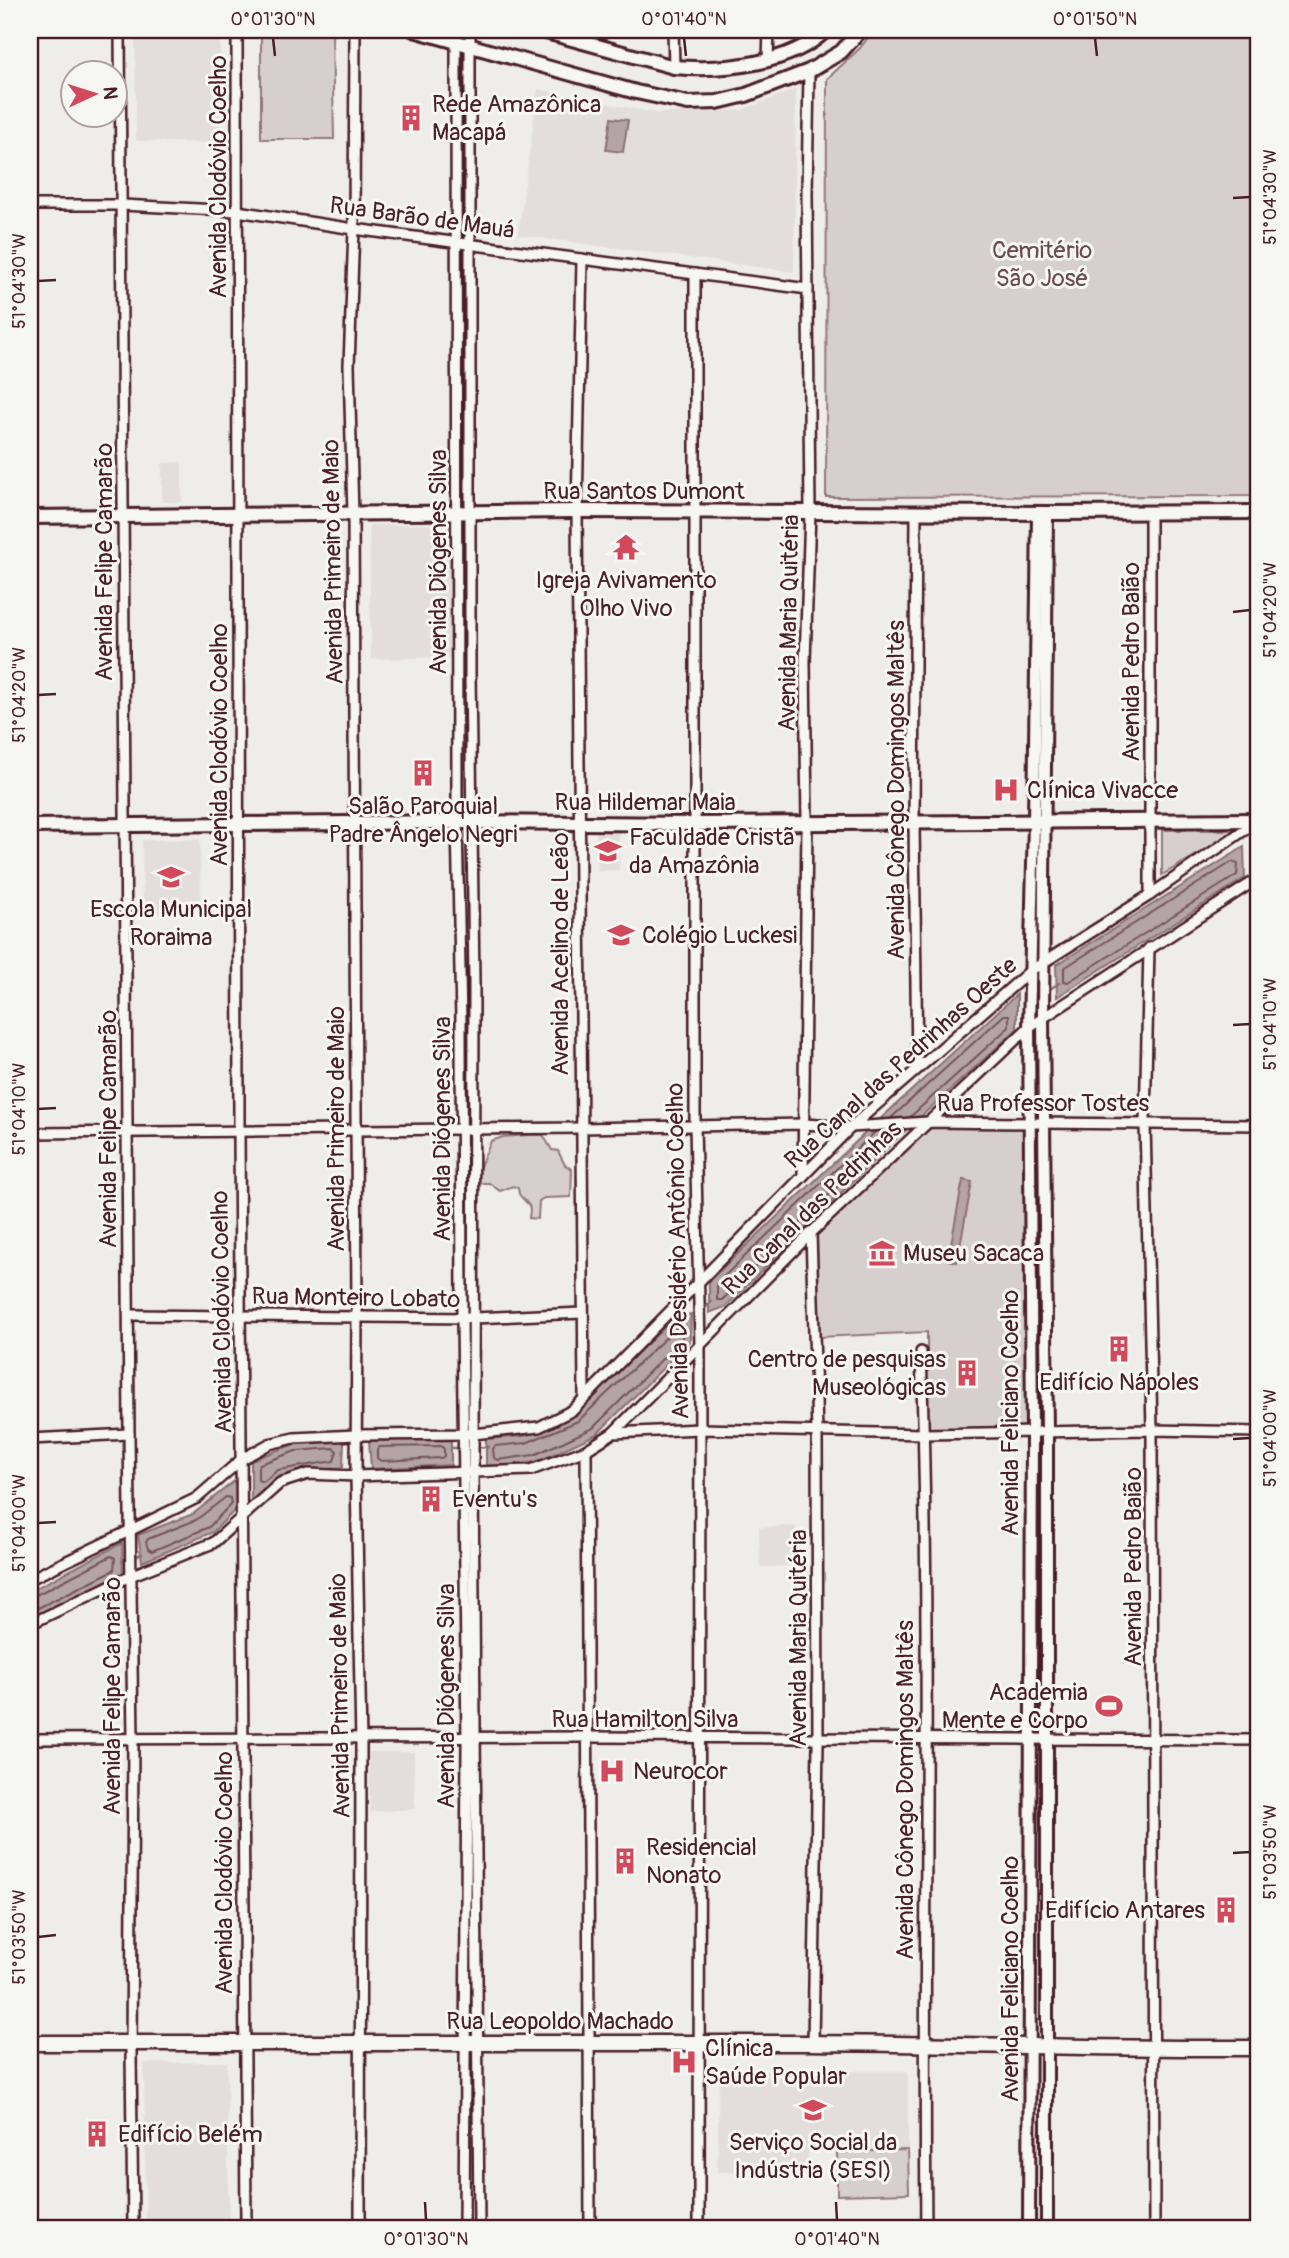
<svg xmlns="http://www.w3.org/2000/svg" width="1289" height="2258" font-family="Pangolin,sans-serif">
<rect width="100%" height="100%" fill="#efedea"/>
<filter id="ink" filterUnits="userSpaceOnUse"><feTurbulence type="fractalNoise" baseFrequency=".0143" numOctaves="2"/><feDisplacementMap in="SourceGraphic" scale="14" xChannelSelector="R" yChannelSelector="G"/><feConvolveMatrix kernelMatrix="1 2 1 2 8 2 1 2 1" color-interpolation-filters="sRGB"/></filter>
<g filter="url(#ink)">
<!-- built -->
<g fill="#e3dedc">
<polygon points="135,30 220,30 220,143 136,141"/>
<polygon points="538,89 655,113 742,110 796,89 794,272 518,235"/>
<polygon points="182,462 182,502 162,502 162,463"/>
<polygon points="451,524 453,657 371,659 369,525"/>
<polygon points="596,831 618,831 619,870 598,871"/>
<polygon points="200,839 201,913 143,914 142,840"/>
<polygon points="796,1526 797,1566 760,1567 759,1527"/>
<polygon points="369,1752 414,1752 415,1809 370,1812"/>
<polygon points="227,2062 229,2228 146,2228 144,2063"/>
<polygon points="719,2071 908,2071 908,2150 808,2151 808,2174 717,2172"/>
</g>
<!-- green -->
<g fill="#d7cfce" stroke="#90777c" stroke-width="2">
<polygon points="261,30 332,30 334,139 261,139"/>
<polygon points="874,30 1259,30 1259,496 826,497 827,79 860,48"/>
<polygon points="1162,830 1239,830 1162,875"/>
<polygon points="1028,1124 1031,1429 927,1430 927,1332 819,1337 815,1233 931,1125"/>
<path d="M529,1135H543L552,1150L558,1151L565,1165L572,1169L571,1197L544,1198L539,1201L538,1219L529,1218C532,1201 527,1206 519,1194L518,1188L513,1186L500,1191L489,1183H480L476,1179C479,1164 486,1155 491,1141L503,1137Z"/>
<polygon points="908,2150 909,2193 837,2195 837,2152"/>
</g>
<!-- water -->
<g fill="#b4a4a5" stroke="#8a6f74" stroke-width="2">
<polygon points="611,118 628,120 623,152 606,150"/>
<polygon points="1244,847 1245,878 1057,997 1056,965"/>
<polygon points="1017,994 1017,1029 894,1141 725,1307 709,1313 709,1281 878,1121"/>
<polygon points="963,1180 972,1182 957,1262 948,1260"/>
<polygon points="691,1314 690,1341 597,1434 536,1462 486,1468 486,1439 524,1436 574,1415 674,1318"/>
<polygon points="451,1438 451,1465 371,1469 369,1441"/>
<polygon points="344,1441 343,1467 280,1477 251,1501 251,1460 295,1444"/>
<polygon points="238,1478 238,1507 213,1532 142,1562 138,1535 193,1514"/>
<polygon points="122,1543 123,1573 30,1619 30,1591"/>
</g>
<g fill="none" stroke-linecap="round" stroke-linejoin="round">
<!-- shore -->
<g stroke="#74545c" stroke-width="2">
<polygon points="1232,862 1238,864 1237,875 1068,982 1064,981 1064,968"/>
<polyline points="891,1118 1004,1015 1009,1015 1009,1027 910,1117"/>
<polyline points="876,1131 717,1283 717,1300 722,1300 895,1130"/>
<polygon points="680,1324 683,1327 682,1339 593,1428 534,1455 497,1460 494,1458 493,1449 495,1446 526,1443 578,1421"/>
<polygon points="441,1446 444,1449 444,1456 441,1458 381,1461 377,1458 377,1450 379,1447"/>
<polygon points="333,1448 337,1451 334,1461 278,1470 263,1482 258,1480 258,1467 260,1464 296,1451"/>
<polygon points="226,1497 230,1498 231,1504 209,1527 152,1551 148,1549 146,1542 148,1539 196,1520"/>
<polyline points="30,1596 36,1595 111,1556 115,1558 114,1570 30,1612"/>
</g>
<!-- stream -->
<g stroke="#8a6f74" stroke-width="2.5">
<polyline points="1047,991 1059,983"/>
<polyline points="701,1312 711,1302"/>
<polyline points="451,1448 489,1447"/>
<polyline points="122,1562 142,1554"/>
</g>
<!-- minor casing -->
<g stroke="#4a1f2b" stroke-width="14">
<g id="minor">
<polyline points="120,30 129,1434 133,1739 131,2053 133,2228"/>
<polyline points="237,30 239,1131 246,2228"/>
<polyline points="355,30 354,229 349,366 353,515 357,1316 356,1476 361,1744 360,2228"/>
<polyline points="456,30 457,822 461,1021 462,1317 467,1744 464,2228"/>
<polyline points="470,30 470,674 474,982 473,1473 479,2228"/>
<polyline points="673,30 674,67"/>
<polyline points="768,60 769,30"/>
<polyline points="30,205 122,205 237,211 354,229 808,289"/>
<polyline points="582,259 577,511 584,1397"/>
<polyline points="695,274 695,1125 700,1346 699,2228"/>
<polyline points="916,512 914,822 917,1068"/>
<polyline points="1259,788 1259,946"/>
<polyline points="1150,895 1150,513"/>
<polyline points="1149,948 1145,1123 1152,1430 1154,2228"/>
<polyline points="30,1133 581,1128 804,1124 851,1127 928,1122 1259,1125"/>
<polyline points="803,1176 807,823 805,661 810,512 807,194 809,71"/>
<polyline points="811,1233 817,1432 818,1744 813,2043"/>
<polyline points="129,1315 474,1318 582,1313"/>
<path d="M921,1352C931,1644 923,1936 926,2228"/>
<polyline points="613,1433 700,1429 924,1434 1152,1430 1259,1432"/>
<polyline points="30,1439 129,1434"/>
<polyline points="586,1450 590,2228"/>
<polyline points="30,1579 197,1498 242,1459 269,1444 294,1438 356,1435 473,1434 539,1427 573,1410 851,1127 1030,971 1150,895 1259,820"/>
<polyline points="30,1624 130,1576 213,1543 280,1483 308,1474 356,1476 531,1470 586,1450 613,1433 811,1233 1029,1027 1259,878"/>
<polyline points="1259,1670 1259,1838"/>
<polyline points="30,1739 587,1737 1259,1740"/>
</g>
</g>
<!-- tertiary casing -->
<g stroke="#4a1f2b" stroke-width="16">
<g id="tertiary">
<polyline points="1047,513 1043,1016 1047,1432 1047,2228"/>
<polyline points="1029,2228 1032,1432 1029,1027 1034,822 1038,513"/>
</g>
</g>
<!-- secondary casing -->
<g stroke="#4a1f2b" stroke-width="18">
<g id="secondary">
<polyline points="414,30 636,92 688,103 717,102 746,95 809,71 841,52 861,30"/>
<path d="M539,30L674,67C722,71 790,65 826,30"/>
<polyline points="30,517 577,511 1047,513 1259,512"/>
<polyline points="30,826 457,822 694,824 1259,820"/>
</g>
</g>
<!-- primary casing -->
<g stroke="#4a1f2b" stroke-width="19">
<path id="primary" d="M30,2043C289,2044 549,2042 808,2043C959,2044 1109,2049 1259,2048"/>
</g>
<!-- minor -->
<use href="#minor" stroke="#f6f6f2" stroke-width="9"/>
<!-- tertiary -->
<use href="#tertiary" stroke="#f6f6f2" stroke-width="10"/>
<!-- secondary -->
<use href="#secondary" stroke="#f6f6f2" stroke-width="12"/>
<!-- primary -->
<use href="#primary" stroke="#f6f6f2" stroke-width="14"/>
</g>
</g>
<!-- ticks -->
<path fill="none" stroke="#4a1f2b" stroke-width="2.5" d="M273,38L275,56M684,38L686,56M1095,38L1097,56M1233,198L1250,197M38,281L56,280M1233,612L1250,610M38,695L56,694M1233,1025L1250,1024M38,1109L56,1108M1233,1439L1250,1438M38,1523L56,1522M1233,1853L1250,1852M38,1937L56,1935M425,2202L426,2220M836,2202L837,2220"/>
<!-- icons -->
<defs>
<g id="building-bare" transform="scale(2.1)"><path d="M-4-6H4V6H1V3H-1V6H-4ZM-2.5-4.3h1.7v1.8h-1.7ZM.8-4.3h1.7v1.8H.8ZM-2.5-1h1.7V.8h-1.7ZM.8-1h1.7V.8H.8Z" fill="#d1495b" stroke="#f6f6f2" stroke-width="2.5" paint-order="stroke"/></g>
<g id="temple-bare" transform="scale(2.1)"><path d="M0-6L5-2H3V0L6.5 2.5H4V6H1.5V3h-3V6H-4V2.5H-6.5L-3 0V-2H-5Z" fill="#d1495b" stroke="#f6f6f2" stroke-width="2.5" paint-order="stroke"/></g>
<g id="hospital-bare" transform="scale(2.1)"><path d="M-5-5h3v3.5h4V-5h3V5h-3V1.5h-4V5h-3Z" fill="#d1495b" stroke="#f6f6f2" stroke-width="2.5" paint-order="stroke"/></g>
<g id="university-bare" transform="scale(2.1)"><path d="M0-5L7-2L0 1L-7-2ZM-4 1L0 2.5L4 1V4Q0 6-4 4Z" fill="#d1495b" stroke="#f6f6f2" stroke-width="2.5" paint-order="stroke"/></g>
<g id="school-bare" transform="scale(2.1)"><path d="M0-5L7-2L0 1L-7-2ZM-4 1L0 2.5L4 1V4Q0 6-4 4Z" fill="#d1495b" stroke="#f6f6f2" stroke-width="2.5" paint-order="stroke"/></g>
<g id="museum-bare" transform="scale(2.1)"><path d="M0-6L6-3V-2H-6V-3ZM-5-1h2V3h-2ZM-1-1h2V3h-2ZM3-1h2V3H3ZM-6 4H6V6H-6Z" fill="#d1495b" stroke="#f6f6f2" stroke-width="2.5" paint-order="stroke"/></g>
<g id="stadium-bare" transform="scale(2.1)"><path d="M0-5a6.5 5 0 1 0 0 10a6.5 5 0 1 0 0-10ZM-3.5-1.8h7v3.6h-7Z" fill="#d1495b" stroke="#f6f6f2" stroke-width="2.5" paint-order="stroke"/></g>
</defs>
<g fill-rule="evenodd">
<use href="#building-bare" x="411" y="118"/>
<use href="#temple-bare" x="626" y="547"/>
<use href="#building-bare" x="423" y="773"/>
<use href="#hospital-bare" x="1006" y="790"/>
<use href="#university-bare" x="608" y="851"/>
<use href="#school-bare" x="171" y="877"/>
<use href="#school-bare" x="621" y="935"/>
<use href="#museum-bare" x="882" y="1253"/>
<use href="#building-bare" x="1119" y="1349"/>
<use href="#building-bare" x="967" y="1373"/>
<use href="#building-bare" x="431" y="1499"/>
<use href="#stadium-bare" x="1109" y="1706"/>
<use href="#hospital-bare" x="612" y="1771"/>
<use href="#building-bare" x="625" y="1861"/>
<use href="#building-bare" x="1226" y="1910"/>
<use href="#hospital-bare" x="684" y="2062"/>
<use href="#school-bare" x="813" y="2110"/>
<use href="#building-bare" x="97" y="2134"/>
</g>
<g text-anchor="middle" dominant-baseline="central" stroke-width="6" stroke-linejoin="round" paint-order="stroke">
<!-- poi labels -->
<g font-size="24" fill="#4a1f2b" stroke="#f6f6f2" text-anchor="start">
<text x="432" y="104">Rede Amazônica<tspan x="432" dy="28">Macapá</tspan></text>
<text x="626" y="580" text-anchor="middle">Igreja Avivamento<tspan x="626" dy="28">Olho Vivo</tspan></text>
<text x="1027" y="790">Clínica Vivacce</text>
<text x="423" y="806" text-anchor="middle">Salão Paroquial<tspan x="423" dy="28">Padre Ângelo Negri</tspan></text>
<text x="629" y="837">Faculdade Cristã<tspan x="629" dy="28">da Amazônia</tspan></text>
<text x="171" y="909" text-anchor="middle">Escola Municipal<tspan x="171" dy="28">Roraima</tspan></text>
<text x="642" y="935">Colégio Luckesi</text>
<text x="903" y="1253">Museu Sacaca</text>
<text x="946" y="1359" text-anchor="end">Centro de pesquisas<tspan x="946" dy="28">Museológicas</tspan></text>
<text x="1119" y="1382" text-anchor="middle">Edifício Nápoles</text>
<text x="452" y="1499">Eventu's</text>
<text x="1088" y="1692" text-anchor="end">Academia<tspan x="1088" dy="28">Mente e Corpo</tspan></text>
<text x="633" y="1771">Neurocor</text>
<text x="646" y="1847">Residencial<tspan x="646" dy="28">Nonato</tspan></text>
<text x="1205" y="1910" text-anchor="end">Edifício Antares</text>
<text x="705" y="2048">Clínica<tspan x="705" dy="28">Saúde Popular</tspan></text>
<text x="118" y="2134">Edifício Belém</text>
<text x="813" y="2142" text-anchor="middle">Serviço Social da<tspan x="813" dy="28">Indústria (SESI)</tspan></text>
</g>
<!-- street labels -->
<g font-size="24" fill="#4a1f2b" stroke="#f6f6f2">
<text transform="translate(218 177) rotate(-90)">Avenida Clodóvio Coelho</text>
<text transform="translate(422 218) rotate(8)">Rua Barão de Mauá</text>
<text x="644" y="491">Rua Santos Dumont</text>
<text transform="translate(104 562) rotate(-90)">Avenida Felipe Camarão</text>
<text transform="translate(333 562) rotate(-91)">Avenida Primeiro de Maio</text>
<text transform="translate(438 562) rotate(-90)">Avenida Diógenes Silva</text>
<text transform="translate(789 623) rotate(-89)">Avenida Maria Quitéria</text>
<text transform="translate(1131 662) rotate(-90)">Avenida Pedro Baião</text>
<text transform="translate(219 745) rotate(-90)">Avenida Clodóvio Coelho</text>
<text transform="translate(896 790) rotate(-90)">Avenida Cônego Domingos Maltês</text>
<text x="645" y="802">Rua Hildemar Maia</text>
<text transform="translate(560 954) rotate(-90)">Avenida Acelino de Leão</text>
<text transform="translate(901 1063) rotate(-42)">Rua Canal das Pedrinhas Oeste</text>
<text x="1043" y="1103">Rua Professor Tostes</text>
<text transform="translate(108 1129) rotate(-90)">Avenida Felipe Camarão</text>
<text transform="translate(336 1129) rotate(-90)">Avenida Primeiro de Maio</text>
<text transform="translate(442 1129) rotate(-90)">Avenida Diógenes Silva</text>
<text transform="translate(812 1208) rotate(-44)">Rua Canal das Pedrinhas</text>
<text transform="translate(678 1251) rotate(-91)">Avenida Desidério Antônio Coelho</text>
<text transform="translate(356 1298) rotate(1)">Rua Monteiro Lobato</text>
<text transform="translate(222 1312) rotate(-91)">Avenida Clodóvio Coelho</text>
<text transform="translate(1010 1413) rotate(-90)">Avenida Feliciano Coelho</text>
<text transform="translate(1133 1567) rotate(-90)">Avenida Pedro Baião</text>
<text transform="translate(798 1638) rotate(-90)">Avenida Maria Quitéria</text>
<text transform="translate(112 1696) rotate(-90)">Avenida Felipe Camarão</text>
<text transform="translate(340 1696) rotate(-91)">Avenida Primeiro de Maio</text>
<text transform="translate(446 1696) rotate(-90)">Avenida Diógenes Silva</text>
<text x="645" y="1719">Rua Hamilton Silva</text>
<text transform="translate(905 1790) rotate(-90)">Avenida Cônego Domingos Maltês</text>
<text transform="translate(224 1873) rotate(-90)">Avenida Clodóvio Coelho</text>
<text transform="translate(1010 1979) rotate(-90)">Avenida Feliciano Coelho</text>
<text x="560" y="2021">Rua Leopoldo Machado</text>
</g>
<!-- park labels -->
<g font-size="24" fill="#6d4b54" stroke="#f6f6f2">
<text x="1042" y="250">Cemitério<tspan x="1042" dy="28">São José</tspan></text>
</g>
</g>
<!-- margin -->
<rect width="1289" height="2258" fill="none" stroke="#f6f6f2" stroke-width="77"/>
<!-- north arrow -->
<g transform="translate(94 94) rotate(86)"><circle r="33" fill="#f6f6f2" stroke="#b1a0a2" stroke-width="2"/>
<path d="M0-5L12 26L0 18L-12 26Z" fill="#d1495b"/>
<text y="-10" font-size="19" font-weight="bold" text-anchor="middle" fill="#4a1f2b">N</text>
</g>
<rect x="38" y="38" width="1212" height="2182" fill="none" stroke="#4a1f2b" stroke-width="2.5"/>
<g font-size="18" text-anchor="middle" fill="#4a1f2b">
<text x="273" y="25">0°01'30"N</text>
<text x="684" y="25">0°01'40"N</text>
<text x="1095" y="25">0°01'50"N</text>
<text transform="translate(1270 197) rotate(-90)" y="6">51°04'30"W</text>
<text transform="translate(19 281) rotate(-90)" y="6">51°04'30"W</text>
<text transform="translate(1270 610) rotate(-90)" y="6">51°04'20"W</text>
<text transform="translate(19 695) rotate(-90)" y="6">51°04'20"W</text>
<text transform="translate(1270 1024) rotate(-90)" y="6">51°04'10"W</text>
<text transform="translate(19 1109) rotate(-90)" y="6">51°04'10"W</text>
<text transform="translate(1270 1438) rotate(-90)" y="6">51°04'00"W</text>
<text transform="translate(19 1523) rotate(-90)" y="6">51°04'00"W</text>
<text transform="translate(1270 1852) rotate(-90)" y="6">51°03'50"W</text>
<text transform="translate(19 1937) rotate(-90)" y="6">51°03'50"W</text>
<text x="426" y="2245">0°01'30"N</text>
<text x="837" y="2245">0°01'40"N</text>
</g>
</svg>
